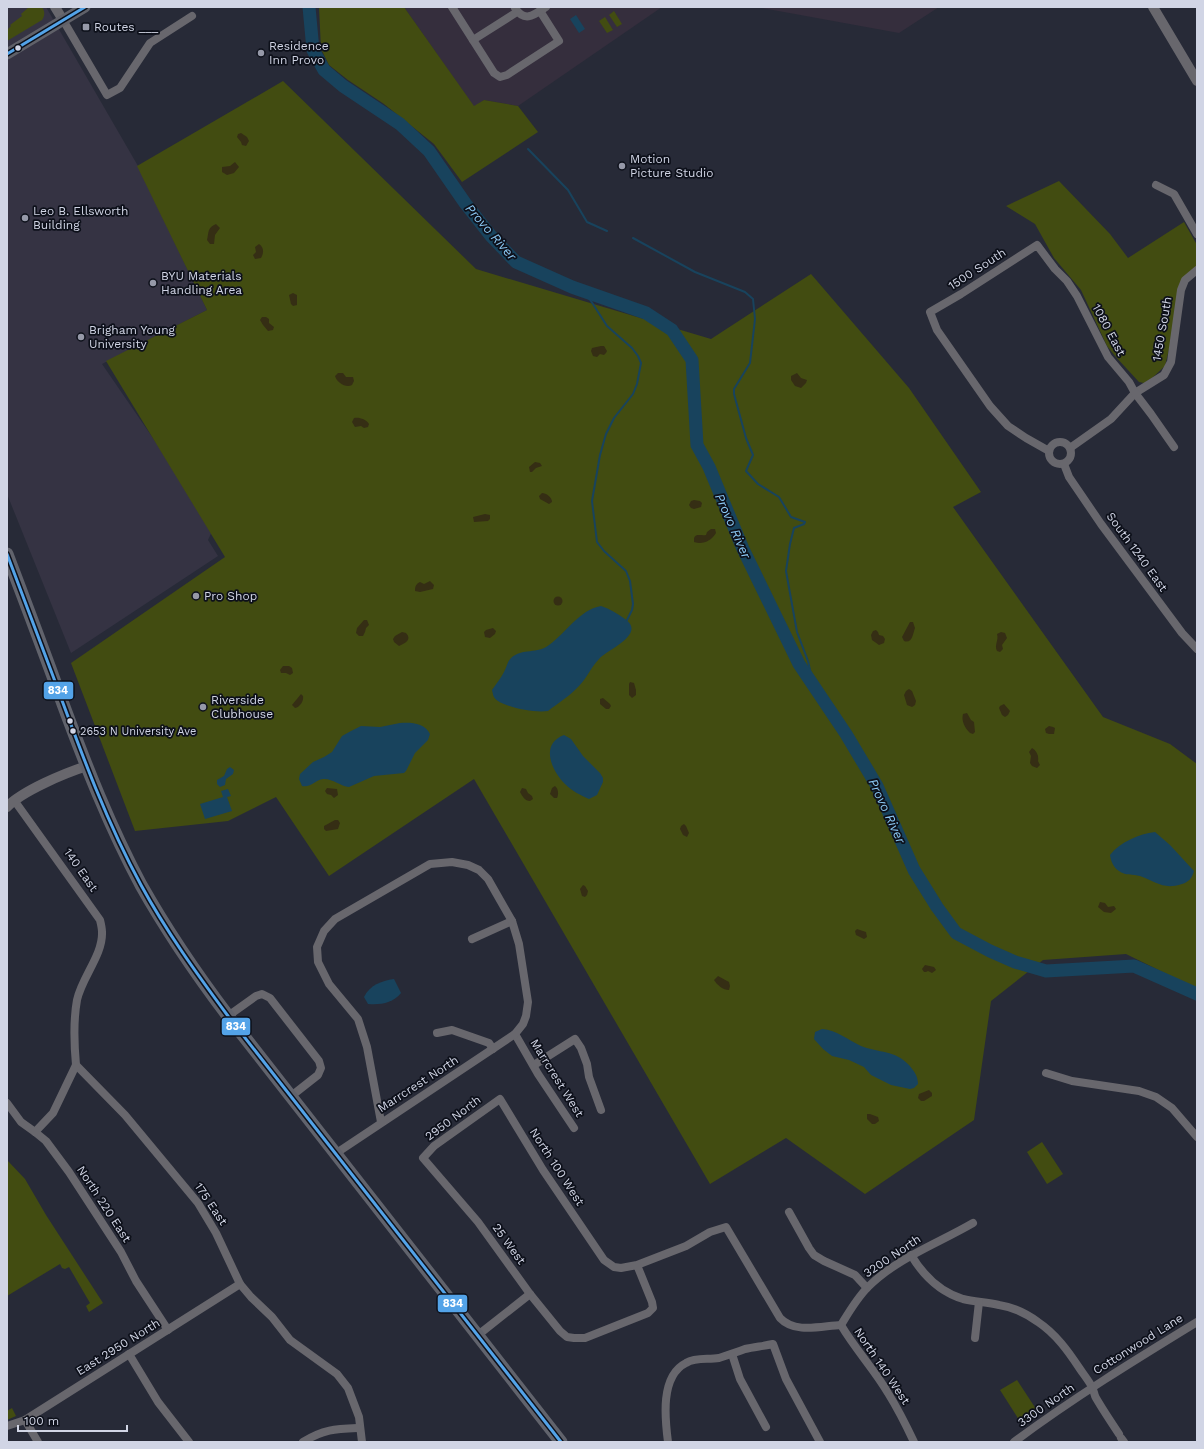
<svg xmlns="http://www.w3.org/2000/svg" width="1204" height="1449" font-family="'Work Sans',sans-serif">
<rect width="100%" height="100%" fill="#272a37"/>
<!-- commercial -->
<g fill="#352e3d">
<polygon points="404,7 662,7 518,106 484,100 474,107"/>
<polygon points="756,7 939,7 899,33"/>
</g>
<!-- education -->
<polygon fill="#353343" points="7,7 46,7 138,166 207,310 102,364 214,527 208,540 218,556 71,653 7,494"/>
<!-- green -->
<g fill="#424c11">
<path d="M29,7H42C45,11 45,16 42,20L7,41V30L11,26L10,25L22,16L21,14Z"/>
<polygon points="319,7 404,7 474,106 484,100 518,106 538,132 462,182 434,144 384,104 348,80 329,65 321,49"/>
<polygon points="614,11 622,24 617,27 609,15"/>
<polygon points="605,17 613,30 607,33 599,21"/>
<polygon points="283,81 476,269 711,339 811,274 909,388 981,492 953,507 1103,717 1170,744 1197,764 1197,989 1126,954 1043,960 991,1001 974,1120 865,1194 786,1138 710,1184 474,779 329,876 276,797 228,821 135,831 71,663 225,557 106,361 207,310 137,166"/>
<polygon points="1059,181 1110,234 1128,258 1184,222 1197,245 1197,266 1187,274 1165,366 1152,378 1144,383 1139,382 1115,356 1107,346 1081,290 1054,258 1035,224 1006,206"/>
<polygon points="1042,1142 1063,1174 1047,1184 1027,1152"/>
<polygon points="7,1160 25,1179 46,1215 103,1303 89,1312 86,1306 90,1303 69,1267 65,1269 62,1268 60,1264 7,1296"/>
<polygon points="1017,1380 1038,1412 1021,1423 1000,1390"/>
<polygon points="12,1408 16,1416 7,1420 7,1411"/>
</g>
<!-- sand -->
<g fill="#352e14">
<polygon points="241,133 247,137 249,141 246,146 242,145 241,142 237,137 238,134"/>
<polygon points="235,162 239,167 234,173 227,175 222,172 222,167 230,166"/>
<path d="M216,224L220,228L215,235L214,244H210L207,240C209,232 207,228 216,224Z"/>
<path d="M259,244C264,247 264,253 261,258L255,259L253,255L256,252L255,247Z"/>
<polygon points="293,293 297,295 297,305 293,306 291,304 289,295"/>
<polygon points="262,317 266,317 269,319 269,323 274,327 273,330 268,331 263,325 260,320"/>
<polygon points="601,346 604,346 607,351 606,353 604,355 600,354 597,357 593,356 591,351 592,348"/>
<path d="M338,373H343L346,377H353L354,381L352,385C346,388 337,383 335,376Z"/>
<polygon points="797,373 801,378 807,380 806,383 801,388 795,386 791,380 791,376"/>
<path d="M354,418C359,417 366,419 369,424L368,427L364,428L361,426L355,427L352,422Z"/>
<polygon points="535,462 540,463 542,466 536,468 532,472 530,472 529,467"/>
<path d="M542,493C546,493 552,497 552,502L549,504L540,499L539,496Z"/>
<polygon points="694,500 700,501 702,503 701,507 694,509 691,508 689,505 691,501"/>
<polygon points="485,514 490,515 490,519 488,521 474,522 473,517"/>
<path d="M711,529H715L716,533C711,541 703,545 694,542V538C696,533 701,536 706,535L707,532Z"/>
<path d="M430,581L434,585L433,589L420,592L415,591C415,586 416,584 420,582L424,584Z"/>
<circle cx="558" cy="601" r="4.5"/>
<polygon points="364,620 367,620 369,625 366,628 365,632 363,636 359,636 356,633 357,628"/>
<path d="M910,622H913L915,628C913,634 912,644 904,641L902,637Z"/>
<polygon points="493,628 496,631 495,634 490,638 485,637 484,632 486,630"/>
<polygon points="876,630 878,632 879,635 883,636 885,639 884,643 879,645 872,640 871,635 873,631"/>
<path d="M402,632L406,633C412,639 406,643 399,646L394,642L393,639L395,636Z"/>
<path d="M1001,632L1005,633L1007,638L1002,645L1003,649L1000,652L997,651C994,645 999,640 997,634Z"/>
<polygon points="283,666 289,666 292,668 293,673 290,675 286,673 281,673 280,670"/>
<polygon points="630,682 634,683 636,690 636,695 632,698 629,695 629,684"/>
<polygon points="909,689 912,691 916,701 915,705 912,707 907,705 904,695 906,691"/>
<path d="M301,694L303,696C304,701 300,707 295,708L292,705Z"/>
<polygon points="603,698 610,704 611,706 609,709 606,709 600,704 600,699"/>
<polygon points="1004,704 1010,711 1008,715 1005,717 1002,715 999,708 1000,706"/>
<path d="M967,713L971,720L974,722L975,732L973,734L970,733C965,728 961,721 963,714Z"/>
<polygon points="1049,726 1053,727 1055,728 1054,734 1049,734 1046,733 1045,729"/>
<path d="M1032,748C1037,751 1039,756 1038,761L1040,765L1037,768L1032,766L1030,763L1031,756L1029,752Z"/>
<path d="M555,786C558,788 559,794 557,798H554L550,794L552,788Z"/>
<polygon points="327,788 337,789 338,795 334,798 331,795 327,794 325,791"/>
<path d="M522,788L526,789L528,793L532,796L533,799L530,801C525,801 522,796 520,792Z"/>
<polygon points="335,820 338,820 340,823 338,829 326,831 324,829 324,826"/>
<polygon points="684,824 686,826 689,833 687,837 683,835 680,829 681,826"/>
<polygon points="583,885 585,886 588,891 587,895 585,897 582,896 580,889"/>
<polygon points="1100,902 1105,903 1108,907 1114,906 1116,909 1111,913 1104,912 1098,907"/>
<polygon points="857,929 866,932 867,937 864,939 856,935 855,931"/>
<polygon points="925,965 934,967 936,970 932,973 928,971 926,972 924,972 922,969"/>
<path d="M718,976L729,982L730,986L729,990C723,990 717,985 714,980Z"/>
<polygon points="929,1090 932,1093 932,1096 924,1101 921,1101 918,1098 919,1094"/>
<polygon points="867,1114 870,1114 878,1117 879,1121 875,1124 872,1124 867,1119"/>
</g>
<!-- water -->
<g fill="#18435d">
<polygon points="576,15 585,29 579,33 570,19"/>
<path d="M601,606C610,609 618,614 625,619C647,634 607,650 599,659C591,667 587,678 579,686C570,696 558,703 548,711C535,713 509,708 498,701C493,698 493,694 492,690C496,684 501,678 504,672C507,667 507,662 511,658C522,648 538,654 549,645C566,633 579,610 601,606Z"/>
<path d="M400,723C411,722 425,723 430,734L428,740L415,753L406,771L404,773L374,776L349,787C340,786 332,778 323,779C315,780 311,788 302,786L299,779L300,774L313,762L324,757L332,752L342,736L351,731L361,726L380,727Z"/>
<path d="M564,735L571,739L583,756L600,773L603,778V782L597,795L589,799C580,795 572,791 565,784C551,770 540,744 564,735Z"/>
<polygon points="230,767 234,770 233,774 226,779 225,785 220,787 217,784 217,780 224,776 227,769"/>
<polygon points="228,789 231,796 227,797 232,811 205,819 200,804 223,797 221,791"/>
<path d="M1155,832L1170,845L1194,871C1192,878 1189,882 1182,884C1163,890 1157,882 1140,876C1133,874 1125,876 1119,871C1113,867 1111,861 1110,855C1120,842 1139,834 1155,832Z"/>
<path d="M394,979L401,993C393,1003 381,1005 368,1004L364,997C370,985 381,981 394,979Z"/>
<path d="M822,1029C837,1030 848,1040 861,1046C879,1053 895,1050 909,1065C914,1071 918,1076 918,1084L914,1088L910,1089L891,1085L871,1075L864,1067L849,1060L832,1056L823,1049L814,1039L815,1032Z"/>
</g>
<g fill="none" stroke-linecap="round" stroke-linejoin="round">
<!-- stream -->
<g stroke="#18435d" stroke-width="2">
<polyline points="528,149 568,190 587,222 607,231"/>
<polyline points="633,238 695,272 745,292 753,299 755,319 750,363 734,389 734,394 746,438 753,455 746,471 758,484 779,497 791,517 805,522 804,524 794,528 790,544 786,571 797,632 808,661 814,688"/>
<polyline points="583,291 591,301 607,326 632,348 638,356 641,363 637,384 633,394 614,418 606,434 600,455 592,501 597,542 604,551 626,571 630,581 633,604 632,610 627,620"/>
</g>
<!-- river -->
<polyline stroke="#18435d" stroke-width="13" points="309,7 313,50 324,70 343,86 400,124 429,151 465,203 491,236 516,262 572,287 646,313 672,330 692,360 697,445 709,467 743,549 799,664 846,734 877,786 914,870 937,907 956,933 990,951 1015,962 1046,971 1134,966 1197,994"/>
<!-- minor -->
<g stroke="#68676d" stroke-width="8">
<polyline points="452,7 494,73 500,77 507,75 559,41 540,11"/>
<path d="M515,8C525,23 534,15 546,7"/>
<polyline points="63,20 107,95 120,88 150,43 192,16"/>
<polyline points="473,40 517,12"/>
<polyline points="1156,185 1174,194 1197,234"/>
<circle cx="1060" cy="453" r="11"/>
<polyline points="1070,448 1111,419 1135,393 1164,375 1171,362 1181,290 1185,280 1197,270"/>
<polyline points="1049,451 1026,438 1008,426 990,406 937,330 930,312 961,294 1037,245 1055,269 1067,281 1077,296 1108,357 1129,382 1135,393 1151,414 1174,447"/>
<polyline points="1064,464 1069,477 1101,524 1182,633 1197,649"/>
<path d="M14,800L100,920C101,924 102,928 102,932C103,955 82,977 77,1000C73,1022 74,1043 76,1065L125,1115L198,1203L216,1233L240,1284L251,1297L272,1317L290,1340L337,1374L348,1388L359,1417L362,1442"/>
<polyline points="472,939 512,921"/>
<polyline points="228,1016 256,996 262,994 270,998 319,1061 321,1068 318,1075 290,1097"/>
<polyline points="437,1033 452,1030 489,1043 493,1049"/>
<polyline points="515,1034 538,1074 574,1128"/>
<polyline points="534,1065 575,1039 581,1048 587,1064 589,1077 601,1110"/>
<polyline points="1046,1073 1072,1081 1139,1091 1156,1097 1172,1108 1197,1137"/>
<polyline points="7,1103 21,1122 35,1132 46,1141 69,1172 121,1252 136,1281 168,1330"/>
<polyline points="35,1132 53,1113 76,1065"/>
<polyline points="335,1154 515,1034 523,1024 526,1016 528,1002 519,944 512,921 488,879 479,870 468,865 452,862 430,864 335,919 324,931 317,947 318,962 329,984 358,1019 367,1047 381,1122"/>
<polyline points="789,1212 809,1248 814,1255 824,1261 855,1275 867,1288"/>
<path d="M911,1255C923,1275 940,1292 963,1299C975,1302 987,1302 999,1305C1013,1307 1027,1314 1038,1322C1056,1334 1068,1351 1080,1369C1084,1375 1089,1381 1092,1387C1094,1390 1094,1395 1096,1398C1103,1410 1111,1422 1119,1434"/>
<path d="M637,1265L652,1302L653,1308L648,1313L585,1338H574L567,1337L560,1331L530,1294L478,1222L423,1158L434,1146L500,1099L543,1170L604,1260L614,1267L621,1268L637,1265L686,1246L710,1232L726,1227L780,1318C795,1334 821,1326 841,1325C849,1312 857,1298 868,1287C897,1258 937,1244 973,1223"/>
<path d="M841,1325C855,1349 874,1369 888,1393C898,1409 906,1425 914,1442"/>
<polyline points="478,1335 530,1294"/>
<polyline points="975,1338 979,1302"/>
<polyline points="129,1354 158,1402 189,1442"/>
<polyline points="732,1354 740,1379 766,1427"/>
<polyline points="25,1420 38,1442"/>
<polyline points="7,1426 25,1420 240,1284"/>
<polyline points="1121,1438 1124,1442"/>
<path d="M303,1442C324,1429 336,1429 360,1428"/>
<path d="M668,1442C665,1419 660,1376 686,1363C696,1357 708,1360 719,1358C728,1355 737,1352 745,1349C754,1347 764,1346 773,1344L786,1379L820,1442"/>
<path d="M1014,1442C1073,1398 1135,1360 1197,1322"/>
</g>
<!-- tertiary -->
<g stroke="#68676d" stroke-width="10">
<polyline points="55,7 63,20"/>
<polyline points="1153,7 1197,81"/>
<path d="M7,807C22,791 65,773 87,766"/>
</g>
<!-- secondary -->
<polyline stroke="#606169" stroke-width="11" points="7,54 85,7"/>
<!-- trunk -->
<path stroke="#61636c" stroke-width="13" d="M7,554C26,604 45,654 63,704C86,766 110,827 141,885C167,931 197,975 228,1016L561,1442"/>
<!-- bus-1 casing -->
<g stroke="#0d101a" stroke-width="6">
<g id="bus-1">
<polyline points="7,54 85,7"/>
<path d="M7,554C23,597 40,641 56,684C81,752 106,821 141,885C166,931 197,974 228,1016L561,1442"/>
</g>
</g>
<!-- bus-1 -->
<use href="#bus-1" stroke="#53a3e8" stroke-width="3"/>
</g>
<!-- markers -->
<g fill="#9699a8" stroke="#0d101a" stroke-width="1.5">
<rect x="82" y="23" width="8" height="8" rx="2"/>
<circle cx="261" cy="53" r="4"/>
<circle cx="622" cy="166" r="4"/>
<circle cx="25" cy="218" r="4"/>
<circle cx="153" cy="283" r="4"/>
<circle cx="81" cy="337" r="4"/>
<circle cx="196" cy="596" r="4"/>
<circle cx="203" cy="707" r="4"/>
</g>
<g fill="#d1d5e5" stroke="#0d101a" stroke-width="1.5">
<circle cx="18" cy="48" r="3.5"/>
<circle cx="70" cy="721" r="3.5"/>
<circle cx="73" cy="731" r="3.5"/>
</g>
<g text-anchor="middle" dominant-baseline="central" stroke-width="3.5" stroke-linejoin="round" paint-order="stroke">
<!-- bus labels -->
<g font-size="11" fill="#d1d5e5" stroke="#0d101a" text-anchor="start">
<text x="80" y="731">2653 N University Ave</text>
</g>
<!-- poi labels -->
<g font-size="12" fill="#d1d5e5" stroke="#0d101a" text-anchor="start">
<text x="94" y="27">Routes ___</text>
<text x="269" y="46">Residence<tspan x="269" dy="14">Inn Provo</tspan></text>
<text x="630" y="159">Motion<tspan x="630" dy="14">Picture Studio</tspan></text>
<text x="33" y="211">Leo B. Ellsworth<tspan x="33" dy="14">Building</tspan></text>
<text x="161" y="276">BYU Materials<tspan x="161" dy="14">Handling Area</tspan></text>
<text x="89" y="330">Brigham Young<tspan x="89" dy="14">University</tspan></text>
<text x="204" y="596">Pro Shop</text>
<text x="211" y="700">Riverside<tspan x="211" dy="14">Clubhouse</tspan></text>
</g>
<!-- street labels -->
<g font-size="12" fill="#d1d5e5" stroke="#0d101a">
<text transform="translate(977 269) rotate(-33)">1500 South</text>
<text transform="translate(1162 329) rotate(-80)">1450 South</text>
<text transform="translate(1109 330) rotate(62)">1080 East</text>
<text transform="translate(1137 552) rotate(54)">South 1240 East</text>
<text transform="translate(81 870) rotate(55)">140 East</text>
<text transform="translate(557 1078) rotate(58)">Marrcrest West</text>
<text transform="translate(418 1084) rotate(-33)">Marrcrest North</text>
<text transform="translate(453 1118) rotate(-37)">2950 North</text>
<text transform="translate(557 1167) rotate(57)">North 100 West</text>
<text transform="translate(104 1204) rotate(57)">North 220 East</text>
<text transform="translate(211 1204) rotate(56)">175 East</text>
<text transform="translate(509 1244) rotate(54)">25 West</text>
<text transform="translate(892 1256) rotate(-34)">3200 North</text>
<text transform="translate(1138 1344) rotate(-32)">Cottonwood Lane</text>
<text transform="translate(118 1347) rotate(-32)">East 2950 North</text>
<text transform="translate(882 1366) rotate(56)">North 140 West</text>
<text transform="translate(1046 1405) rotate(-35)">3300 North</text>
</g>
<!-- water labels -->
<g font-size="13" font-style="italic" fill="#8ac7f2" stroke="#0d101a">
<text transform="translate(491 232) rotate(49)">Provo River</text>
<text transform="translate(733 526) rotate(66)">Provo River</text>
<text transform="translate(887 811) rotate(65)">Provo River</text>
</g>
</g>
<g stroke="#0d101a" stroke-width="1.5">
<rect x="43" y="681" width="31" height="19" rx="4" fill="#53a3e8"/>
<rect x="221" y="1017" width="30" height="19" rx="4" fill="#53a3e8"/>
<rect x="437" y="1294" width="31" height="19" rx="4" fill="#53a3e8"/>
</g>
<g font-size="11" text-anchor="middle" font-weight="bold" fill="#fff">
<text x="58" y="694">834</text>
<text x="236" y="1030">834</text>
<text x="453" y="1307">834</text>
</g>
<!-- border -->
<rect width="1204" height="1449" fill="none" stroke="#d1d5e5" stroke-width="16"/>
<!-- scale -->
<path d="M18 1425v6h109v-6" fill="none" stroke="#d1d5e5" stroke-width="2"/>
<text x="24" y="1425" font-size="12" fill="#d1d5e5" stroke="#0d101a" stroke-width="3" paint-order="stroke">100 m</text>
</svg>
